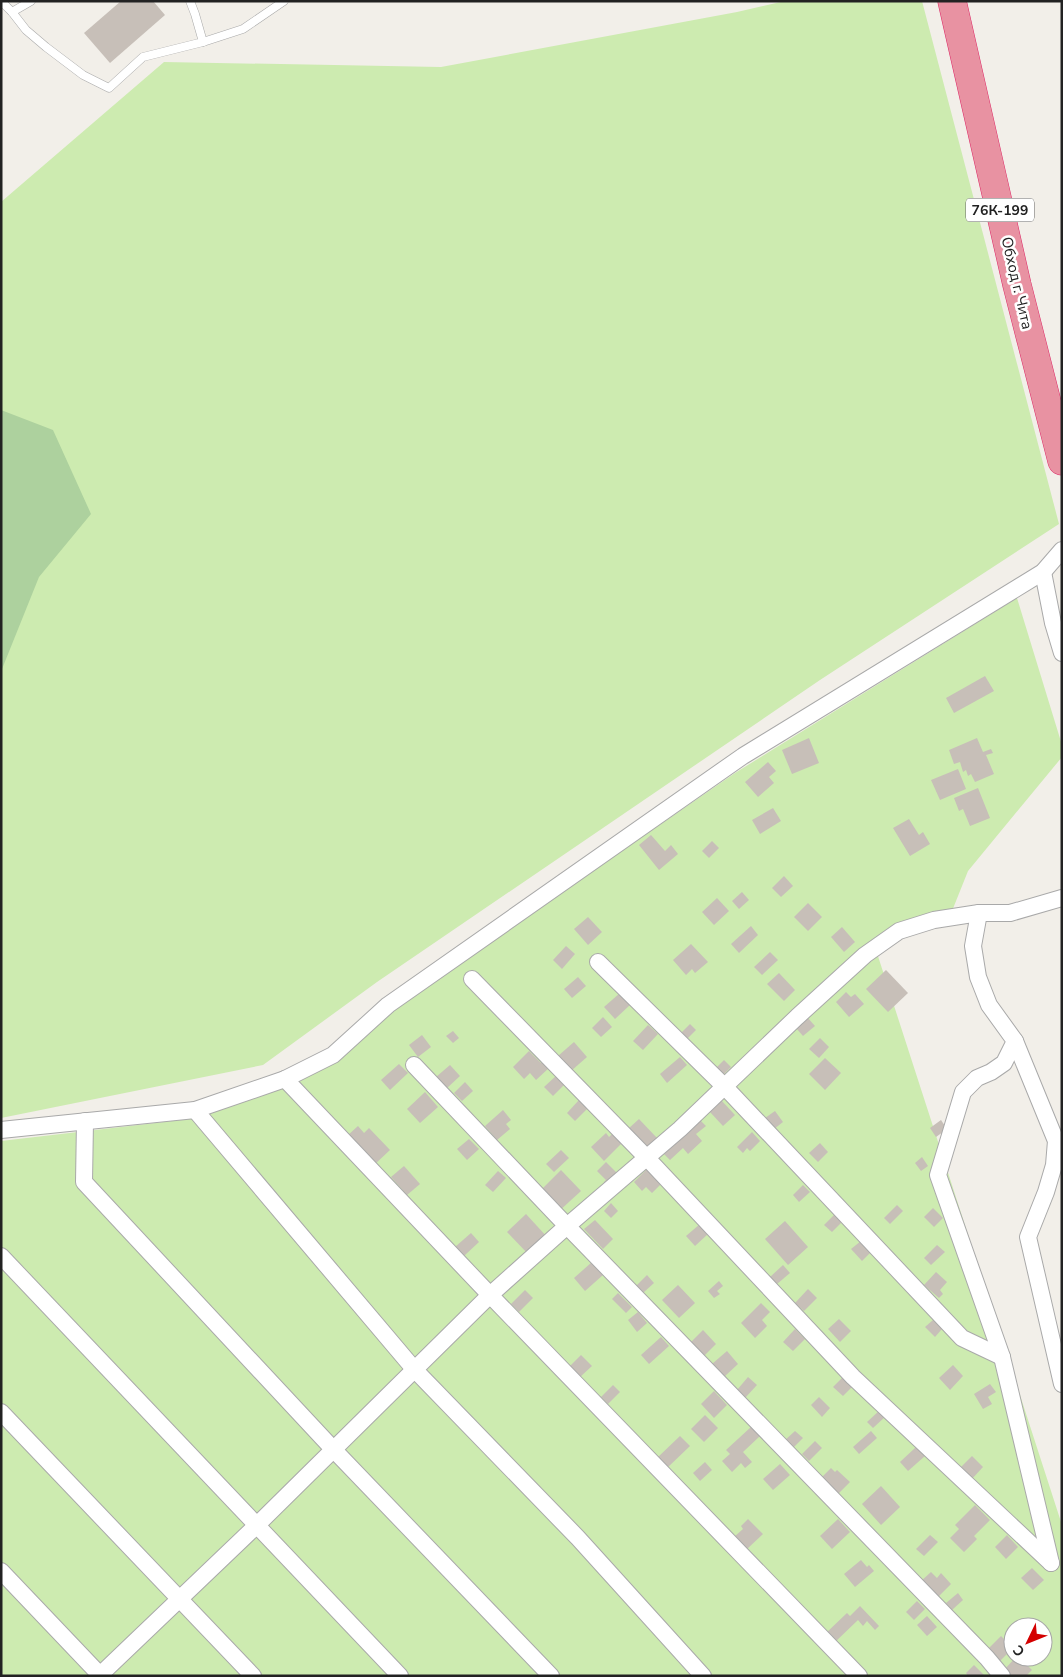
<svg xmlns="http://www.w3.org/2000/svg" width="1063" height="1677" font-family="'Nunito Sans',sans-serif">
<rect width="100%" height="100%" fill="#f2efe9"/>
<!-- grass -->
<g fill="#cdebb0" fill-rule="evenodd">
<polygon points="785,1 922,1 1059,524 820,680 377,982 263,1065 1,1118 1,202 164,62 441,67 737,12"/>
<path d="M1017,598L1062,745V757L968,871L952,911L876,950L1062,1525V1676H1V1141L198,1118L260,1094L389,1011L735,773ZM1013,1627H1043V1657H1013Z"/>
</g>
<!-- forest -->
<polygon fill="#add19e" points="1,410 53,430 91,514 39,577 2,669"/>
<!-- building -->
<g fill="#c7bfb8">
<polygon points="121,1 153,1 165,15 110,63 84,33"/>
<polygon points="985,676 994,691 954,713 946,698"/>
<polygon points="809,738 819,763 792,774 782,750"/>
<polygon points="977,738 983,752 991,749 993,753 986,755 994,774 975,782 971,774 968,776 966,770 963,772 960,762 954,764 949,750"/>
<polygon points="768,762 776,771 769,777 774,783 758,797 745,782"/>
<polygon points="958,769 966,789 940,800 931,780"/>
<polygon points="978,788 990,818 970,826 963,809 959,811 954,798"/>
<polygon points="773,808 781,821 760,834 752,820"/>
<polygon points="909,819 919,835 923,832 930,844 910,856 893,828"/>
<polygon points="651,835 665,851 671,845 678,854 659,870 639,845"/>
<polygon points="712,841 719,848 709,858 702,851"/>
<polygon points="784,876 793,886 781,897 772,888"/>
<polygon points="742,892 749,900 739,909 732,901"/>
<polygon points="717,898 729,911 714,925 702,912"/>
<polygon points="808,903 822,917 808,931 794,917"/>
<polygon points="588,917 602,932 588,945 574,929"/>
<polygon points="751,926 758,935 739,953 731,944"/>
<polygon points="842,927 855,942 844,952 831,937"/>
<polygon points="691,944 708,962 695,973 692,969 686,975 673,960"/>
<polygon points="566,946 575,954 562,969 553,960"/>
<polygon points="770,952 778,960 762,975 754,967"/>
<polygon points="886,970 908,993 888,1012 866,989"/>
<polygon points="779,973 795,990 784,1001 767,984"/>
<polygon points="578,977 586,986 572,998 564,989"/>
<polygon points="846,992 851,997 855,994 864,1004 849,1017 836,1002"/>
<polygon points="620,993 630,1005 615,1019 604,1007"/>
<polygon points="603,1017 612,1027 601,1037 592,1028"/>
<polygon points="807,1017 815,1026 803,1036 796,1028"/>
<polygon points="690,1024 696,1030 687,1039 681,1033"/>
<polygon points="648,1025 658,1034 643,1050 633,1041"/>
<polygon points="453,1031 459,1038 453,1043 446,1036"/>
<polygon points="422,1035 431,1047 418,1057 409,1045"/>
<polygon points="820,1038 829,1047 819,1058 809,1049"/>
<polygon points="574,1042 587,1057 571,1071 558,1056"/>
<polygon points="529,1051 541,1063 544,1060 550,1067 536,1080 530,1073 524,1079 513,1067"/>
<polygon points="680,1057 687,1065 667,1083 660,1074"/>
<polygon points="825,1058 841,1073 825,1090 809,1074"/>
<polygon points="724,1060 731,1067 721,1077 714,1070"/>
<polygon points="399,1064 408,1073 390,1090 381,1080"/>
<polygon points="450,1065 460,1076 446,1089 436,1077"/>
<polygon points="557,1075 565,1084 553,1096 544,1087"/>
<polygon points="465,1082 473,1091 462,1101 454,1093"/>
<polygon points="425,1092 438,1107 420,1123 407,1109"/>
<polygon points="579,1100 588,1108 575,1121 567,1113"/>
<polygon points="721,1100 735,1115 723,1126 709,1111"/>
<polygon points="503,1110 511,1120 506,1124 510,1129 497,1140 485,1126"/>
<polygon points="775,1111 783,1122 774,1129 765,1118"/>
<polygon points="639,1119 657,1138 646,1148 628,1129"/>
<polygon points="700,1120 706,1126 696,1134 702,1141 688,1154 683,1148 670,1160 663,1153"/>
<polygon points="941,1120 947,1129 936,1137 930,1128"/>
<polygon points="358,1126 364,1133 369,1128 390,1150 374,1165 347,1136"/>
<polygon points="614,1132 623,1142 604,1161 591,1147 606,1133 609,1137"/>
<polygon points="752,1132 760,1141 750,1151 747,1148 743,1153 737,1147"/>
<polygon points="469,1139 479,1149 467,1160 457,1149"/>
<polygon points="820,1143 828,1152 818,1162 809,1153"/>
<polygon points="561,1150 569,1158 554,1172 546,1164"/>
<polygon points="922,1157 928,1166 921,1171 915,1163"/>
<polygon points="606,1162 619,1175 608,1186 604,1182 606,1180 597,1171"/>
<polygon points="404,1166 420,1184 407,1195 391,1177"/>
<polygon points="647,1169 661,1184 652,1193 646,1187 642,1191 634,1182"/>
<polygon points="561,1170 581,1191 558,1212 539,1192"/>
<polygon points="498,1171 506,1178 493,1192 485,1185"/>
<polygon points="803,1185 810,1192 799,1202 793,1195"/>
<polygon points="611,1203 618,1211 611,1218 604,1211"/>
<polygon points="897,1205 903,1211 890,1224 884,1218"/>
<polygon points="933,1208 943,1218 934,1227 924,1217"/>
<polygon points="526,1214 548,1238 529,1255 507,1232"/>
<polygon points="835,1214 842,1222 832,1232 824,1225"/>
<polygon points="595,1220 613,1239 603,1249 584,1229"/>
<polygon points="785,1221 808,1247 788,1265 765,1239"/>
<polygon points="700,1224 708,1234 695,1246 686,1236"/>
<polygon points="471,1233 479,1242 464,1256 455,1247"/>
<polygon points="861,1241 871,1252 862,1261 851,1249"/>
<polygon points="937,1245 945,1252 931,1265 924,1258"/>
<polygon points="592,1262 603,1275 585,1291 574,1278"/>
<polygon points="783,1265 790,1273 777,1284 770,1277"/>
<polygon points="936,1272 947,1282 940,1290 943,1294 939,1298 924,1285"/>
<polygon points="647,1275 654,1283 643,1293 636,1286"/>
<polygon points="719,1281 723,1286 717,1291 720,1294 714,1298 708,1291"/>
<polygon points="678,1285 695,1303 679,1318 662,1300"/>
<polygon points="808,1289 817,1298 804,1311 795,1303"/>
<polygon points="525,1290 533,1298 519,1312 511,1304"/>
<polygon points="618,1293 632,1307 626,1313 612,1299"/>
<polygon points="761,1303 770,1312 762,1320 767,1326 755,1338 741,1323"/>
<polygon points="638,1312 647,1323 637,1332 628,1320"/>
<polygon points="839,1319 851,1331 840,1342 828,1329"/>
<polygon points="933,1320 942,1329 935,1337 925,1327"/>
<polygon points="795,1329 805,1339 793,1351 783,1342"/>
<polygon points="703,1330 716,1344 704,1356 691,1342"/>
<polygon points="661,1337 669,1346 649,1364 641,1355"/>
<polygon points="727,1351 738,1364 724,1377 712,1364"/>
<polygon points="581,1355 592,1366 579,1378 569,1367"/>
<polygon points="953,1365 963,1376 950,1390 939,1378"/>
<polygon points="846,1374 855,1384 843,1396 833,1387"/>
<polygon points="748,1377 757,1385 745,1398 737,1390"/>
<polygon points="990,1384 996,1392 988,1397 992,1404 983,1409 974,1394"/>
<polygon points="613,1385 620,1392 608,1404 601,1397"/>
<polygon points="714,1391 727,1405 714,1418 701,1404"/>
<polygon points="819,1397 830,1408 822,1417 811,1405"/>
<polygon points="880,1410 886,1416 873,1428 867,1422"/>
<polygon points="705,1415 718,1428 704,1442 691,1429"/>
<polygon points="751,1427 760,1436 743,1452 752,1462 745,1468 741,1463 732,1472 722,1461 730,1454 726,1450"/>
<polygon points="795,1431 803,1438 792,1449 784,1441"/>
<polygon points="871,1431 877,1438 859,1454 853,1447"/>
<polygon points="680,1436 690,1446 666,1469 656,1459"/>
<polygon points="815,1441 822,1448 809,1461 802,1454"/>
<polygon points="916,1447 925,1456 908,1471 900,1462"/>
<polygon points="972,1456 983,1467 971,1480 959,1469"/>
<polygon points="705,1462 712,1470 700,1481 693,1473"/>
<polygon points="780,1464 790,1475 773,1490 763,1479"/>
<polygon points="831,1468 835,1472 837,1470 850,1482 837,1495 821,1478"/>
<polygon points="881,1486 900,1507 881,1525 862,1504"/>
<polygon points="975,1505 990,1520 974,1536 977,1539 964,1552 950,1538 959,1529 955,1525"/>
<polygon points="748,1519 763,1534 746,1550 734,1537 743,1529 741,1526"/>
<polygon points="838,1519 850,1532 832,1549 820,1536"/>
<polygon points="930,1535 938,1542 924,1556 916,1549"/>
<polygon points="1007,1535 1018,1547 1006,1559 995,1547"/>
<polygon points="861,1560 867,1567 869,1565 874,1571 855,1587 844,1574"/>
<polygon points="1032,1568 1044,1580 1033,1590 1021,1578"/>
<polygon points="931,1572 937,1578 941,1573 951,1584 936,1599 920,1582"/>
<polygon points="958,1593 963,1600 952,1610 946,1603"/>
<polygon points="917,1601 925,1609 914,1620 906,1612"/>
<polygon points="860,1606 879,1626 875,1630 867,1621 863,1626 858,1620 834,1643 825,1634 847,1613 850,1616"/>
<polygon points="927,1616 937,1627 927,1636 917,1625"/>
<polygon points="1001,1636 1013,1648 1000,1661 988,1649"/>
<polygon points="1016,1657 1019,1657 1032,1670 1026,1676 1007,1676 1003,1671"/>
<polygon points="974,1665 985,1676 968,1676 966,1673"/>
</g>
<g fill="none" stroke-linecap="round" stroke-linejoin="round">
<!-- lane casing -->
<g stroke="#a9a9a9" stroke-width="9">
<g id="lane">
<polyline points="1,1 12,12 26,30 46,47 83,75 109,88 143,57 203,42 195,14 190,1"/>
<polyline points="12,12 31,1"/>
<polyline points="203,42 243,29 284,1"/>
</g>
</g>
<!-- street casing -->
<g stroke="#a9a9a9" stroke-width="18">
<g id="street">
<polyline points="1043,572 1053,623 1062,653"/>
<polyline points="979,913 973,946 978,977 989,1005 1015,1041 1004,1063 991,1072 977,1078 963,1092 938,1175 1002,1357 1051,1563"/>
<polyline points="598,962 725,1087 962,1338 1002,1357"/>
<polyline points="472,979 647,1158 853,1377 1051,1563"/>
<polyline points="1015,1041 1056,1141 1054,1165 1046,1192 1028,1237 1062,1384"/>
<polyline points="414,1065 567,1226 987,1658 1002,1676"/>
<polyline points="285,1079 490,1295 859,1676"/>
<polyline points="195,1110 414,1369 578,1538 703,1676"/>
<polyline points="85,1121 84,1182 333,1449 551,1676"/>
<polyline points="1,1130 195,1110 285,1079 333,1055 388,1005 743,756 1043,572 1062,550"/>
<polyline points="1,1256 400,1676"/>
<polyline points="1,1412 253,1676"/>
<polyline points="1,1571 100,1675 257,1525 490,1295 567,1226 680,1129 797,1017 865,955 899,931 934,920 979,913 1010,913 1062,898"/>
</g>
</g>
<!-- highway casing -->
<g stroke="#dc2a67" stroke-width="29">
<polyline id="highway" points="952,1 1017,285 1062,461"/>
</g>
<!-- lane -->
<use href="#lane" stroke="#fff" stroke-width="8"/>
<!-- street -->
<use href="#street" stroke="#fff" stroke-width="16"/>
<!-- highway -->
<use href="#highway" stroke="#e892a2" stroke-width="28"/>
</g>
<g text-anchor="middle" dominant-baseline="central" stroke-width="5" stroke-linejoin="round" paint-order="stroke">
<!-- shield labels -->
<rect fill="#fff" stroke="#646464" stroke-width="1" x="966" y="198.5" width="68" height="23" rx="4"/>
<g font-size="14" font-weight="bold" fill="#222">
<text x="1000" y="210">76К-199</text>
</g>
<!-- street labels -->
<g font-size="15" fill="#222" stroke="#fff">
<text transform="translate(1017 283) rotate(77)">Обход г. Чита</text>
</g>
</g>
<!-- border -->
<rect width="1063" height="1677" fill="none" stroke="#222222" stroke-width="5"/>
<!-- north arrow -->
<g transform="translate(1028 1642) rotate(227)"><circle r="24" fill="#ffffff" stroke="#a7a7a7"/>
<path d="M0-4L9 19L0 12L-9 19Z" fill="#d40000"/>
<text y="-8" font-size="14" font-weight="bold" text-anchor="middle" fill="#222222">С</text>
</g>
</svg>
